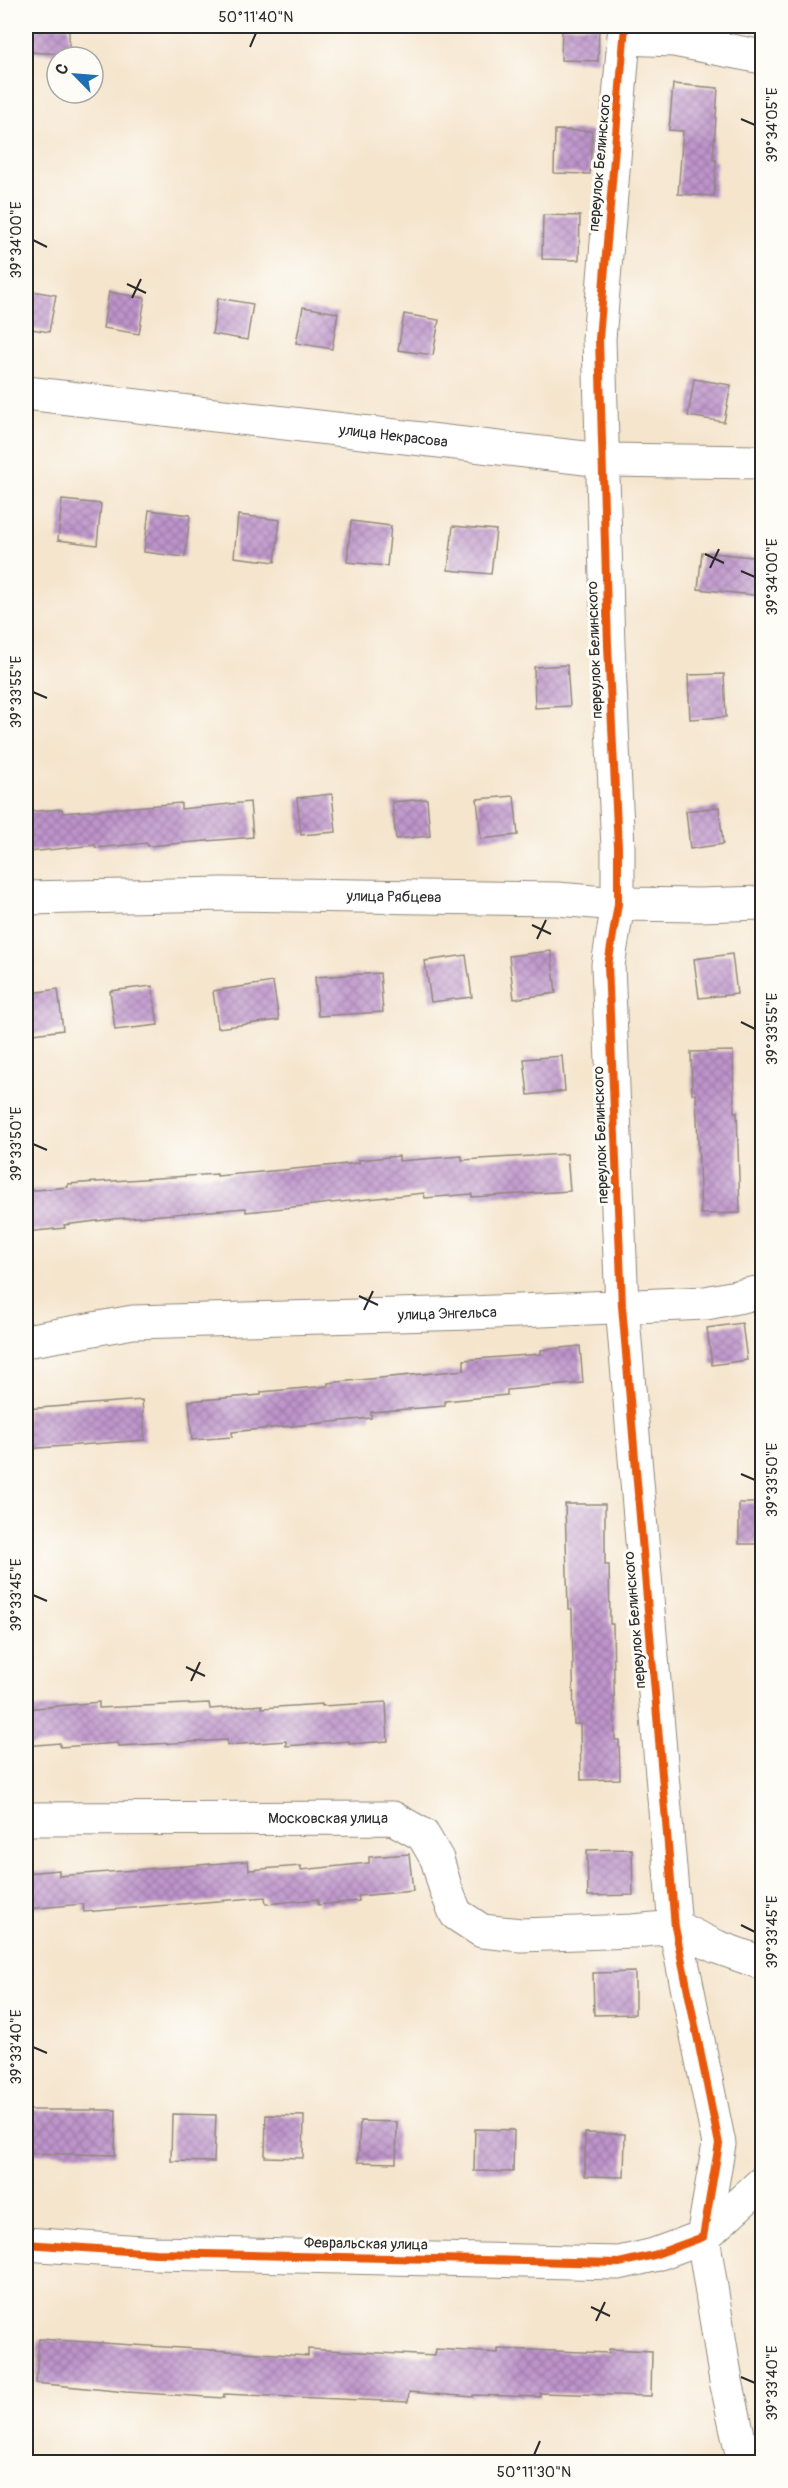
<svg xmlns="http://www.w3.org/2000/svg" width="788" height="2488" font-family="Pangolin,sans-serif">
<defs>
<pattern id="building-cross-hatch" width="8" height="8" patternUnits="userSpaceOnUse" patternTransform="scale(1.5)"><rect width="8" height="8" fill="#be94cb"/><path d="M0 0l8 8M0 8l8-8" fill="none" stroke="#9b79a5"/></pattern>
</defs>
<rect width="100%" height="100%" fill="#fdfcf7"/>
<filter id="ink" filterUnits="userSpaceOnUse"><feTurbulence type="fractalNoise" baseFrequency=".0167" numOctaves="2"/><feDisplacementMap in="SourceGraphic" scale="12" xChannelSelector="R" yChannelSelector="G"/><feConvolveMatrix kernelMatrix="1 2 1 2 8 2 1 2 1" color-interpolation-filters="sRGB"/></filter>
<filter id="wash" filterUnits="userSpaceOnUse"><feTurbulence type="fractalNoise" baseFrequency=".008" numOctaves="4" result="noise"/><feDisplacementMap in="SourceGraphic" scale="24" xChannelSelector="R" yChannelSelector="G"/><feGaussianBlur stdDeviation="1.35" result="paint"/><feColorMatrix in="noise" values="0 0 0 0 0 0 0 0 0 0 0 0 0 0 0 0 0 1.4 0 .05"/><feComposite in="paint" operator="in"/></filter>
<g filter="url(#wash)">
<rect width="100%" height="100%" fill="#f5e5cd"/>
<g id="blocks">
<!-- building -->
<g fill="url(#building-cross-hatch)">
<polygon points="26,26 69,26 69,54 26,52"/>
<polygon points="562,26 599,26 598,61 561,60"/>
<polygon points="673,84 718,88 713,160 716,160 714,196 678,194 683,131 669,130"/>
<polygon points="555,130 592,131 590,174 554,173"/>
<polygon points="543,215 580,216 579,260 542,259"/>
<polygon points="26,290 56,295 49,332 26,328"/>
<polygon points="109,292 145,298 139,334 103,328"/>
<polygon points="218,298 253,304 247,340 212,334"/>
<polygon points="303,307 338,313 332,349 296,343"/>
<polygon points="404,314 439,320 433,355 398,350"/>
<polygon points="694,379 731,385 724,422 688,416"/>
<polygon points="62,500 101,504 97,545 58,540"/>
<polygon points="149,510 190,515 185,557 144,552"/>
<polygon points="238,515 280,520 275,562 234,557"/>
<polygon points="351,521 391,526 387,566 347,562"/>
<polygon points="453,526 496,530 491,574 448,570"/>
<polygon points="702,552 762,558 762,596 698,589"/>
<polygon points="567,665 570,706 535,708 534,667"/>
<polygon points="724,674 726,717 690,719 688,675"/>
<polygon points="332,794 336,832 301,835 297,798"/>
<polygon points="514,796 518,835 481,839 477,799"/>
<polygon points="427,799 430,836 396,839 392,802"/>
<polygon points="250,802 253,837 148,846 147,843 96,848 95,845 29,852 26,812 62,809 63,813 181,803 181,809"/>
<polygon points="719,807 723,844 690,849 686,811"/>
<polygon points="551,951 556,993 514,999 509,956"/>
<polygon points="732,954 737,994 699,998 694,959"/>
<polygon points="466,955 472,997 431,1002 425,961"/>
<polygon points="380,973 383,1012 318,1016 315,977"/>
<polygon points="273,982 279,1020 218,1028 213,991"/>
<polygon points="152,986 158,1025 115,1030 110,991"/>
<polygon points="58,989 63,1030 26,1035 26,994"/>
<polygon points="733,1051 734,1112 737,1112 740,1213 701,1214 696,1094 692,1094 691,1052"/>
<polygon points="562,1056 565,1091 528,1095 524,1059"/>
<polygon points="567,1154 570,1191 472,1197 472,1194 425,1198 424,1193 246,1212 246,1208 113,1219 64,1225 65,1228 26,1232 26,1191 68,1187 68,1184 217,1174 217,1176 359,1163 359,1160 399,1156 399,1161 462,1156 462,1160"/>
<polygon points="742,1323 747,1360 712,1365 707,1328"/>
<polygon points="580,1346 583,1383 507,1390 507,1395 445,1401 445,1406 371,1412 371,1418 232,1432 232,1437 192,1440 189,1401 261,1395 261,1392 328,1386 328,1383 464,1370 464,1360 541,1354 541,1350"/>
<polygon points="142,1400 145,1440 26,1449 26,1409"/>
<rect x="739" y="1503" width="23" height="41"/>
<polygon points="565,1504 605,1504 605,1565 609,1565 610,1624 613,1624 615,1740 619,1740 620,1779 581,1780 580,1724 574,1724 572,1609 568,1609"/>
<polygon points="99,1702 99,1708 209,1703 210,1709 262,1705 262,1708 322,1704 322,1706 386,1702 388,1741 349,1744 349,1741 286,1746 286,1741 227,1745 227,1740 119,1746 118,1743 60,1747 60,1743 26,1746 26,1709"/>
<polygon points="632,1849 633,1895 588,1896 587,1850"/>
<polygon points="409,1854 413,1891 358,1896 359,1901 318,1905 318,1899 266,1904 265,1897 84,1912 83,1904 26,1909 26,1873 59,1870 59,1876 248,1861 249,1870 301,1866 301,1870 369,1863 369,1857"/>
<polygon points="635,1972 635,2014 594,2015 593,1973"/>
<polygon points="26,2110 116,2110 115,2155 26,2153"/>
<polygon points="172,2114 216,2115 214,2162 171,2161"/>
<polygon points="266,2115 304,2116 303,2158 265,2157"/>
<polygon points="360,2121 397,2122 396,2163 358,2162"/>
<polygon points="475,2129 514,2130 513,2172 474,2171"/>
<polygon points="585,2133 625,2134 624,2177 585,2176"/>
<polygon points="39,2339 308,2356 308,2349 435,2356 436,2349 498,2353 498,2349 609,2353 609,2349 652,2351 651,2396 540,2393 540,2397 473,2395 473,2397 409,2392 408,2402 224,2394 224,2398 126,2392 36,2383"/>
</g>
</g>
</g>
<g filter="url(#ink)">
<use href="#blocks" fill-opacity="0" stroke="#90887c" stroke-width="1.5"/>
<g fill="none" stroke-linecap="round" stroke-linejoin="round">
<!-- minor casing -->
<g stroke="#90887c" stroke-width="35">
<g id="minor">
<polyline points="624,38 674,40 762,57"/>
<path id="s1" d="M26,393L602,460L762,462"/>
<path id="s2" d="M26,898L224,894L557,899L618,904L700,905L762,903"/>
<path id="s3" d="M26,1341L133,1322L471,1313L706,1303L762,1292"/>
<path id="s4" d="M26,1819L393,1818L423,1835L437,1859L446,1890L456,1914L482,1931L521,1935L633,1931L675,1927L717,1947L762,1963"/>
<polyline points="26,2244 155,2253 619,2263 654,2255 703,2237 719,2144 675,1927 622,1306 608,965 618,904 618,847 608,646 599,339 625,26"/>
<polyline points="744,2462 726,2381 703,2237 762,2183"/>
</g>
</g>
<!-- minor -->
<use href="#minor" stroke="#fff" stroke-width="33"/>
<!-- cycleway casing -->
<g stroke="#fdfcf7" stroke-width="11">
<polyline id="cycleway" points="26,2244 155,2253 619,2263 654,2255 703,2237 719,2144 675,1927 622,1306 608,965 618,904 618,847 608,646 599,339 625,26"/>
</g>
<!-- cycleway -->
<use href="#cycleway" stroke="#e8590c" stroke-width="8"/>
</g>
</g>
<!-- ticks -->
<path fill="none" stroke="#2b2b2b" stroke-width="2" d="M250,47L256,33M741,119L755,125M33,240L47,247M127,284L146,293M132,298L141,279M705,554L724,563M710,568L719,549M741,571L755,577M33,692L47,698M532,925L551,934M537,939L546,920M741,1022L755,1029M33,1144L47,1150M359,1296L378,1305M364,1310L373,1291M741,1474L755,1480M33,1595L47,1601M186,1667L205,1676M191,1681L200,1662M741,1925L755,1932M33,2047L47,2053M591,2307L610,2316M596,2321L605,2302M741,2377L755,2383M534,2455L540,2441"/>
<g text-anchor="middle" dominant-baseline="central" stroke-width="6" stroke-linejoin="round" paint-order="stroke">
<!-- street labels -->
<g font-size="15" fill="#2b2b2b" stroke="#fdfcf7">
<text transform="translate(600 163) rotate(-85)">переулок Белинского</text>
<text stroke="none"><textPath href="#s1" startOffset="370">улица Некрасова</textPath></text>
<text transform="translate(595 650) rotate(-92)">переулок Белинского</text>
<text stroke="none"><textPath href="#s2" startOffset="368">улица Рябцева</textPath></text>
<text transform="translate(601 1135) rotate(-92)">переулок Белинского</text>
<text stroke="none"><textPath href="#s3" startOffset="423">улица Энгельса</textPath></text>
<text transform="translate(635 1620) rotate(-95)">переулок Белинского</text>
<text stroke="none"><textPath href="#s4" startOffset="302">Московская улица</textPath></text>
<text transform="translate(366 2244) rotate(1)">Февральская улица</text>
</g>
</g>
<!-- margin -->
<rect width="788" height="2488" fill="none" stroke="#fdfcf7" stroke-width="66"/>
<!-- north arrow -->
<g transform="translate(75 75) rotate(295)"><circle r="28" fill="#fdfcf7" stroke="#a9a8a5" stroke-width="1.5"/>
<path d="M0-4.5L10 22L0 15L-10 22Z" fill="#1f6fb2"/>
<text y="-9" font-size="16" font-weight="bold" text-anchor="middle" fill="#2b2b2b">С</text>
</g>
<rect x="33" y="33" width="722" height="2422" fill="none" stroke="#2b2b2b" stroke-width="2"/>
<g font-size="15" text-anchor="middle" fill="#2b2b2b">
<text x="256" y="22">50°11'40"N</text>
<text transform="translate(772 125) rotate(-90)" y="5">39°34'05"E</text>
<text transform="translate(16 240) rotate(-90)" y="5">39°34'00"E</text>
<text transform="translate(772 577) rotate(-90)" y="5">39°34'00"E</text>
<text transform="translate(16 692) rotate(-90)" y="5">39°33'55"E</text>
<text transform="translate(772 1029) rotate(-90)" y="5">39°33'55"E</text>
<text transform="translate(16 1144) rotate(-90)" y="5">39°33'50"E</text>
<text transform="translate(772 1480) rotate(-90)" y="5">39°33'50"E</text>
<text transform="translate(16 1595) rotate(-90)" y="5">39°33'45"E</text>
<text transform="translate(772 1932) rotate(-90)" y="5">39°33'45"E</text>
<text transform="translate(16 2047) rotate(-90)" y="5">39°33'40"E</text>
<text transform="translate(772 2383) rotate(-90)" y="5">39°33'40"E</text>
<text x="534" y="2477">50°11'30"N</text>
</g>
</svg>
